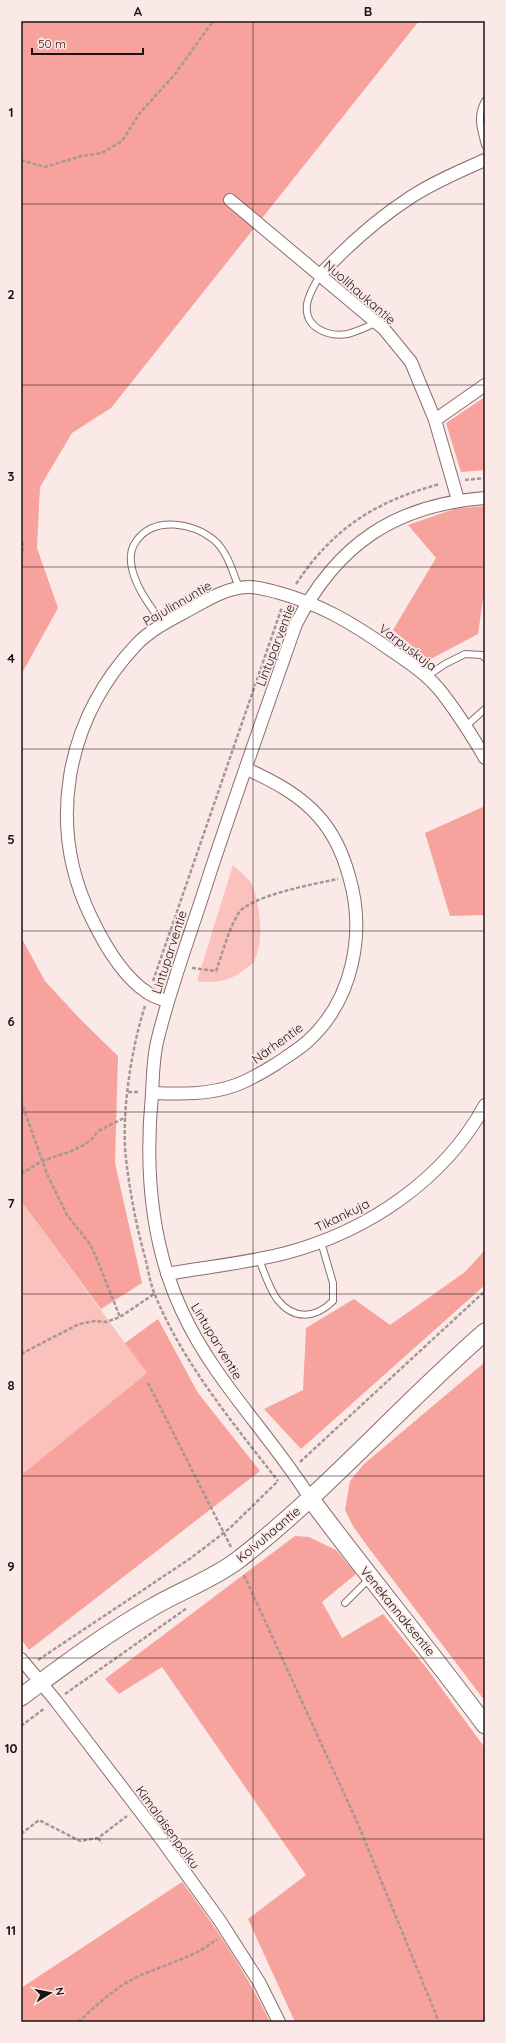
<svg xmlns="http://www.w3.org/2000/svg" width="506" height="2043" font-family="Quicksand,sans-serif">
<rect width="100%" height="100%" fill="#fbe9e7"/>
<!-- green -->
<g fill="#fbc1bc">
<path d="M233,865C239,871 247,877 251,883C260,901 265,943 254,961C253,964 248,967 245,969C230,981 216,984 197,981Z"/>
<polygon points="21,1201 147,1373 21,1475"/>
</g>
<!-- forest -->
<g fill="#f7a29d">
<polygon points="21,21 419,21 111,408 72,433 40,487 37,548 58,608 21,675"/>
<polygon points="485,397 485,470 461,472 446,423"/>
<polygon points="485,506 485,586 478,634 429,660 393,630 436,558 408,525 454,509"/>
<polygon points="485,806 485,915 450,916 425,833"/>
<polygon points="21,937 45,981 81,1020 118,1056 115,1163 142,1283 101,1309 21,1201"/>
<polygon points="485,1250 485,1285 301,1449 264,1409 303,1390 306,1328 354,1299 390,1325 465,1272"/>
<polygon points="158,1319 198,1393 260,1471 29,1650 21,1639 21,1475 147,1373 125,1343"/>
<polygon points="485,1362 485,1701 368,1547 353,1526 345,1510 350,1481 364,1464"/>
<polygon points="295,1536 309,1537 336,1550 356,1574 322,1602 342,1638 383,1614 428,1670 485,1748 485,2022 295,2022 248,1919 306,1875 162,1667 119,1694 105,1679"/>
<path d="M182,1882C215,1926 246,1972 270,2022H21V1988Z"/>
</g>
<g fill="none" stroke-linecap="round" stroke-linejoin="round">
<!-- lane casing -->
<g stroke="#896f6d" stroke-width="8">
<g id="lane">
<path d="M485,101C476,116 481,129 485,145"/>
<path d="M320,275C315,284 309,293 307,304C304,328 328,337 347,334C357,332 367,326 377,323"/>
<path d="M163,624C150,606 134,586 131,563C130,555 132,546 137,540C155,516 193,523 214,540C227,551 233,572 239,588"/>
<polyline points="426,677 445,664 465,654 482,655 485,658"/>
<polyline points="466,726 485,709"/>
<path d="M259,1259C264,1272 269,1288 277,1299C293,1320 315,1319 333,1301V1283L321,1242"/>
<polyline points="345,1603 369,1579"/>
</g>
</g>
<!-- street casing -->
<g stroke="#896f6d" stroke-width="14">
<g id="street">
<polyline points="230,200 384,329 411,362 435,420 458,500"/>
<path d="M320,275C347,246 377,219 411,197C434,182 460,171 485,160"/>
<polyline points="435,420 485,385"/>
<path d="M167,1001C161,999 154,997 148,993C123,977 105,946 92,919C46,826 65,721 136,645C149,631 168,621 185,612C204,602 224,588 247,587C257,586 266,590 276,592C321,604 354,624 392,651C408,662 425,673 438,688C456,710 471,734 485,758"/>
<path d="M152,1093C180,1094 209,1095 236,1085C250,1080 263,1072 276,1064C286,1057 298,1050 308,1041C353,1000 366,933 349,876C343,854 334,834 319,817C300,795 273,781 247,769"/>
<path d="M167,1274C207,1267 247,1263 286,1253C368,1231 444,1180 485,1105"/>
<path d="M310,1498C270,1434 214,1381 182,1311C150,1243 145,1167 152,1094C153,1076 153,1059 157,1042C170,987 191,933 208,879C236,794 266,709 296,624C337,544 395,505 485,498"/>
<polyline points="21,1659 56,1701 156,1832 220,1921 259,1982 279,2022"/>
</g>
</g>
<!-- secondary casing -->
<g stroke="#896f6d" stroke-width="19">
<g id="secondary">
<path d="M310,1498C367,1575 428,1648 485,1725"/>
<path d="M21,1697C63,1666 105,1634 151,1608C179,1591 212,1580 238,1560C327,1491 401,1405 485,1332"/>
</g>
</g>
<!-- path -->
<g stroke="#a69796" stroke-width="2.5" stroke-dasharray="4 2" stroke-linecap="butt">
<polyline points="21,160 45,167 82,156 102,153 122,141 140,113 175,74 213,21"/>
<polyline points="465,480 485,478"/>
<polyline points="21,544 23,544 21,563"/>
<path d="M296,584C333,528 376,501 440,484"/>
<path d="M192,968L216,971C223,952 228,931 238,914C248,896 318,883 338,879"/>
<polyline points="153,981 282,607"/>
<path d="M145,1006C131,1049 121,1115 126,1159C130,1192 136,1225 145,1257C148,1269 150,1283 155,1295C183,1363 233,1423 278,1481"/>
<polyline points="128,1092 139,1092"/>
<polyline points="21,1101 47,1174 67,1215 90,1244 96,1257 120,1317"/>
<polyline points="21,1174 42,1161 69,1152 82,1146 91,1140 98,1131 126,1117"/>
<polyline points="21,1354 79,1324 95,1321 106,1322 120,1317 154,1294"/>
<polyline points="148,1383 231,1547"/>
<polyline points="300,1462 485,1291"/>
<polyline points="244,1575 358,1824 439,2022"/>
<polyline points="38,1660 191,1558 230,1528 278,1481"/>
<polyline points="65,1694 187,1608"/>
<polyline points="21,1726 45,1708"/>
<polyline points="21,1834 39,1820 80,1841 98,1838 127,1816"/>
<polyline points="98,1838 102,1843"/>
<path d="M78,2022C95,2007 111,1991 131,1980C160,1965 191,1960 217,1939"/>
</g>
<!-- lane -->
<use href="#lane" stroke="#fff" stroke-width="6"/>
<!-- street -->
<use href="#street" stroke="#fff" stroke-width="12"/>
<!-- secondary -->
<use href="#secondary" stroke="#fff" stroke-width="17"/>
</g>
<!-- grid -->
<path fill="none" stroke="#1d1313" stroke-width="1" stroke-opacity="0.55" d="M253,21V2022M21,204H485M21,385H485M21,567H485M21,749H485M21,931H485M21,1112H485M21,1294H485M21,1476H485M21,1658H485M21,1839H485"/>
<g text-anchor="middle" dominant-baseline="central" stroke-width="3.5" stroke-linejoin="round" paint-order="stroke">
<!-- street labels -->
<g font-size="13" fill="#1d1313" stroke="#fbe9e7">
<text transform="translate(360 292) rotate(41)">Nuolihaukantie</text>
<text transform="translate(177 603) rotate(-30)">Pajulinnuntie</text>
<text transform="translate(275 645) rotate(-69)">Lintuparventie</text>
<text transform="translate(408 647) rotate(37)">Varpuskuja</text>
<text transform="translate(169 952) rotate(-72)">Lintuparventie</text>
<text transform="translate(277 1043) rotate(-36)">Närhentie</text>
<text transform="translate(342 1215) rotate(-26)">Tikankuja</text>
<text transform="translate(217 1341) rotate(59)">Lintuparventie</text>
<text transform="translate(268 1534) rotate(-40)">Koivuhaantie</text>
<text transform="translate(398 1611) rotate(51)">Venekannaksentie</text>
<text transform="translate(168 1827) rotate(54)">Kimalaisenpolku</text>
</g>
</g>
<!-- border -->
<rect width="506" height="2043" fill="none" stroke="#fbe9e7" stroke-width="44"/>
<!-- north arrow -->
<g transform="translate(50 1993) rotate(80)" stroke="#fbe9e7" stroke-width="3" paint-order="stroke">
<path d="M0-3L7 15L0 10L-7 15Z" fill="#1d1313"/>
<text y="-6" font-size="11" font-weight="bold" text-anchor="middle" fill="#1d1313">N</text>
</g>
<!-- scale -->
<path d="M32 48v6h111v-6" fill="none" stroke="#1d1313" stroke-width="2"/>
<text x="38" y="48" font-size="12" fill="#1d1313" stroke="#fbe9e7" stroke-width="3" paint-order="stroke">50 m</text>
<rect x="22" y="22" width="462" height="1999" fill="none" stroke="#1d1313" stroke-width="1.5"/>
<g font-size="13" text-anchor="middle" font-weight="bold" fill="#1d1313">
<text x="138" y="16">A</text>
<text x="368" y="16">B</text>
<text x="11" y="117">1</text>
<text x="11" y="299">2</text>
<text x="11" y="481">3</text>
<text x="11" y="663">4</text>
<text x="11" y="844">5</text>
<text x="11" y="1026">6</text>
<text x="11" y="1208">7</text>
<text x="11" y="1390">8</text>
<text x="11" y="1571">9</text>
<text x="11" y="1753">10</text>
<text x="11" y="1935">11</text>
</g>
</svg>
